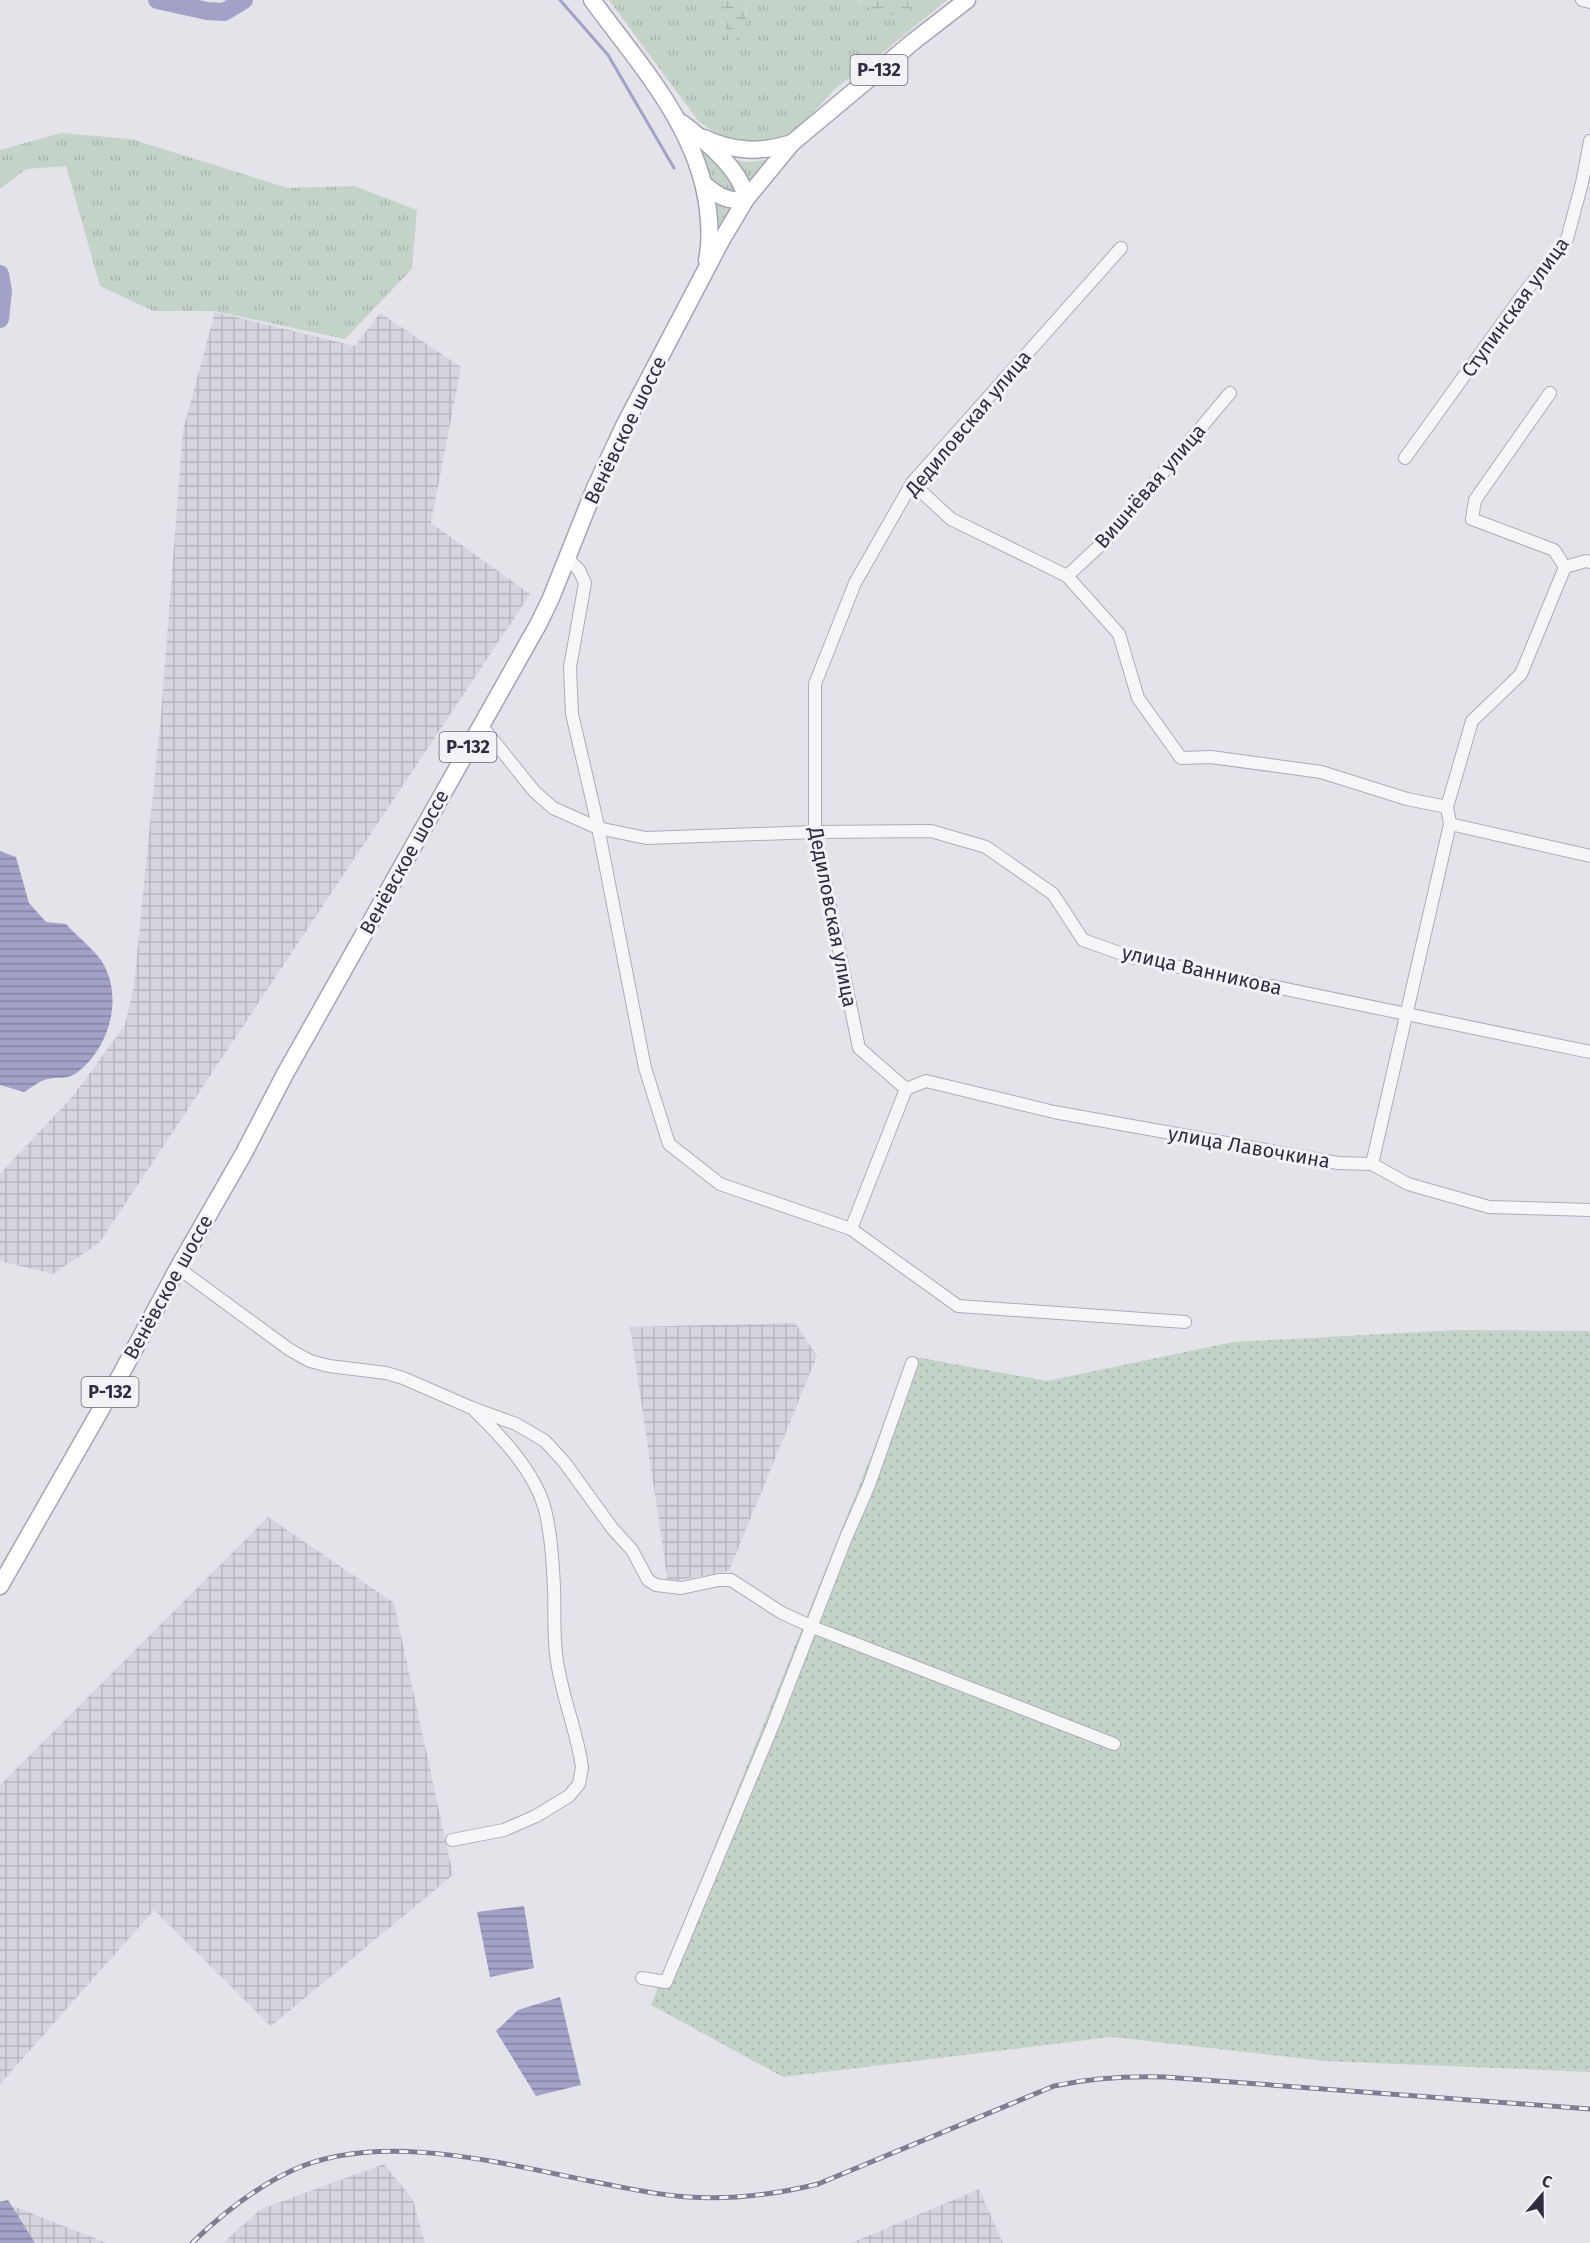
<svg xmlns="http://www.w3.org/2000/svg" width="1590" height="2243" font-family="'Fira Sans',sans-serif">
<defs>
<pattern id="industrial-grid" width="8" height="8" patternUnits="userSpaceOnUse" patternTransform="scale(1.5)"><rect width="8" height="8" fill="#d6d5de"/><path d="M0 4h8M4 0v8" fill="none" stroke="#b8b7c0"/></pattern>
<pattern id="grass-tufts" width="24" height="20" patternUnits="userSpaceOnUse" patternTransform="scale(1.5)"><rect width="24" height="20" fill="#c4d3c8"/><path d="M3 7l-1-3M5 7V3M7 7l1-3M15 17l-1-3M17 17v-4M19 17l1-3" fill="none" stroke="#a9b5ad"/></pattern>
<pattern id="wetland-marsh" width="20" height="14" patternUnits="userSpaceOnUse" patternTransform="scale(1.5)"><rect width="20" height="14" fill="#c4d3c8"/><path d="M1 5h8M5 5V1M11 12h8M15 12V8" fill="none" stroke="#a9b5ad"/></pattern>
<pattern id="garden-dots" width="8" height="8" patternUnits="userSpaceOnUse" patternTransform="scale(1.5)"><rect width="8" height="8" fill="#c4d3c8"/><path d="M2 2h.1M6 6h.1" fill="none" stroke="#a9b5ad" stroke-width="1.8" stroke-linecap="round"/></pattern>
<pattern id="water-rules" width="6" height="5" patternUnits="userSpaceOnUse" patternTransform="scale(1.5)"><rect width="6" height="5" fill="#a2a1c7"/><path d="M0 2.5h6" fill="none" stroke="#8483a3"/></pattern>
</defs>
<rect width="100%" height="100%" fill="#e4e3ea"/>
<!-- industrial -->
<g fill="url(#industrial-grid)">
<polygon points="215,312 355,346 380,313 461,367 431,523 530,594 99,1243 53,1274 0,1261 0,1174 73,1096 125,1025 134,985 161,714 183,430"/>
<polygon points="795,1323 817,1356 729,1571 668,1582 630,1327"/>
<polygon points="268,1517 394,1603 453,1875 271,2026 154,1910 0,2084 0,1785"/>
<polygon points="384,2164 413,2200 425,2243 223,2243 261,2209"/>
<polygon points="979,2189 1003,2243 851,2243"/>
<polygon points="0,2201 107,2243 0,2243"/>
</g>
<!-- grass -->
<g fill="url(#grass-tufts)">
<polygon points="609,0 694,0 712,10 727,29 733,46 747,13 746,0 857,0 860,3 902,13 924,0 947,0 870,63 837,87 794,133 776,140 745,144 722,137 699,122"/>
<polygon points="61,133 131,139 288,188 354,186 417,210 412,269 345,339 214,311 153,311 100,286 66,166 26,169 0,189 0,150"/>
<path d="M701,146C715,160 732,176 738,195L715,185L706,166Z"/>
<polygon points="732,159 746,162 766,160 757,177 749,182"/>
<polygon points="716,204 732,211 717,236 715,209"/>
</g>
<!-- wetland -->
<g fill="url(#wetland-marsh)">
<path d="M694,0H746C747,19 747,33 733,47C725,22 717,12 694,0Z"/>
<polygon points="857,0 924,0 902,13 881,16"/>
</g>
<!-- garden -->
<polygon fill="url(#garden-dots)" points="1459,1330 1590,1331 1590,2072 1325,2061 1112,2037 783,2077 651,2005 911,1356 1047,1381 1233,1342"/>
<!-- water -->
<g fill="url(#water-rules)">
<path d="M0,851L16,857L29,903L46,922L66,924C75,934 94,950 101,960C125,997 109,1050 75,1074C68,1079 56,1077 48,1079C40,1080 31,1088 24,1092L0,1085Z"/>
<polygon points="524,1906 534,1968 490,1977 477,1912"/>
<polygon points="560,1997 581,2085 536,2096 496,2031 518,2010"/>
<polygon points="8,2200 35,2243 0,2243 0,2202"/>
</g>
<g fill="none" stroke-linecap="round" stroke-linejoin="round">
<!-- stream -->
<polyline stroke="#a2a1c7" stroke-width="3" points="560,0 608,55 674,168"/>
<!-- river -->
<g stroke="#a2a1c7" stroke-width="18">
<polyline points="157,0 207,11 224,12 244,0"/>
<polyline points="0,274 3,291 0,319"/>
</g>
<!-- minor casing -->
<g stroke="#aeacb7" stroke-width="14">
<g id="minor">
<polyline points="1582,0 1590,2"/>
<polyline points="1550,393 1475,500 1472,519 1554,550 1565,567"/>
<polyline points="1405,458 1524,293 1567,239 1582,183 1590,141"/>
<polyline points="912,483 951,519 1067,576 1119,634 1138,698 1181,758 1211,757 1321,772 1407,799 1447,807"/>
<polyline points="567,558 579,570 585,583 570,667 572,714 596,817 645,1068 669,1144 720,1184 851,1229 906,1089"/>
<polyline points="1067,576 1107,539 1230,393"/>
<polyline points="481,725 534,791 553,808 598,828 646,838 815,832 931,831 986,847 1053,894 1083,940 1131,957 1590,1052"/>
<polyline points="1450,824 1590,856"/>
<polyline points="906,1089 859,1048 815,832 815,684 855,583 912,483 1121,248"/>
<polyline points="906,1089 926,1081 1054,1112 1338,1163 1372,1164 1408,1184 1489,1207 1590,1210"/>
<polyline points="1372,1164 1450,824 1447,807 1472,721 1521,674 1565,567 1586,561 1590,562"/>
<polyline points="851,1229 958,1306 1185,1322"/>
<polyline points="178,1268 290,1350 310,1361 329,1366 386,1373 403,1378 472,1408 516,1424 545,1441 565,1463 612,1528 632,1550 648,1580 656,1585 681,1588 719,1580 731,1580 782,1613 815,1628 1114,1744"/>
<path d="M452,1840L504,1830L536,1816L569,1796L579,1784L582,1767C577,1731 562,1697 557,1661C553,1636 555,1612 554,1588C553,1562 551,1531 544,1506C533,1470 501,1436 475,1411"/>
<polyline points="642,1978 666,1982 773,1725 845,1540 869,1485 912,1363"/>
</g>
</g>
<!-- major casing -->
<g stroke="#a5a3b4" stroke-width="19">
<g id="major">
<path d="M592,0C639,64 699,129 708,210C710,227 711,243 707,260"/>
<path d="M682,123C705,141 742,170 746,199"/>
<path d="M704,138C734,152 760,153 792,143"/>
<path d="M705,185C718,196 730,203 746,199"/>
<polyline points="0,1586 120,1376 178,1268 244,1153 285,1074 539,623 551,598 595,488 624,426 721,241 746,199 792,143 914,41 967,0"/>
</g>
</g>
<!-- minor -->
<use href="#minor" stroke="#f6f5f8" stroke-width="12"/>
<!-- major -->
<use href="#major" stroke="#fff" stroke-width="16"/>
<!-- rail casing -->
<g stroke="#807d92" stroke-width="5">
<path id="rail" d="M192,2243C222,2214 253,2189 291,2171C378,2130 500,2163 590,2181C622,2187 655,2195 688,2197C731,2200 777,2194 818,2184L1054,2086C1091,2078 1127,2076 1165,2077L1590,2109"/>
</g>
<!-- rail -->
<use href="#rail" stroke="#f3f2f7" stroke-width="3" stroke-dasharray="9" stroke-linecap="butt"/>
</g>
<g text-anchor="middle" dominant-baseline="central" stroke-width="6" stroke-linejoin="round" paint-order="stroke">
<!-- shield labels -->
<g fill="#f3f2f7" stroke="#6a6778" stroke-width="1.5">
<rect x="850.5" y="55" width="57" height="30" rx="4.5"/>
<rect x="439.5" y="732" width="57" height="30" rx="4.5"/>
<rect x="81.5" y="1377" width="57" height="30" rx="4.5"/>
</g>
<g font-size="18" font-weight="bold" fill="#2f2c41">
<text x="879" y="70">Р-132</text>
<text x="468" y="747">Р-132</text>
<text x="110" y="1392">Р-132</text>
</g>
<!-- street labels -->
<g font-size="20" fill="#2f2c41" stroke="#f3f2f7">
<text transform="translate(1515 307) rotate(-54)">Ступинская улица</text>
<text transform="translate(968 423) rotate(-50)">Дедиловская улица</text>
<text transform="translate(625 430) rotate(-64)">Венёвское шоссе</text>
<text transform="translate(1150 486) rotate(-49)">Вишнёвая улица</text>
<text transform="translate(404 862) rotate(-61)">Венёвское шоссе</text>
<text transform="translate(833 917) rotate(79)">Дедиловская улица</text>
<text transform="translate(1202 970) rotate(13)">улица Ванникова</text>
<text transform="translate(1249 1147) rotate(10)">улица Лавочкина</text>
<text transform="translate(168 1287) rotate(-61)">Венёвское шоссе</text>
</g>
</g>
<!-- north arrow -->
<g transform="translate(1542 2195) rotate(20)" stroke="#f3f2f7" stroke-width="4.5" paint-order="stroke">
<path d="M0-4.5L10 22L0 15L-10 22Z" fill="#2f2c41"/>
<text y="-9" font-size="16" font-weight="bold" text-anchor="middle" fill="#2f2c41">С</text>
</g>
</svg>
